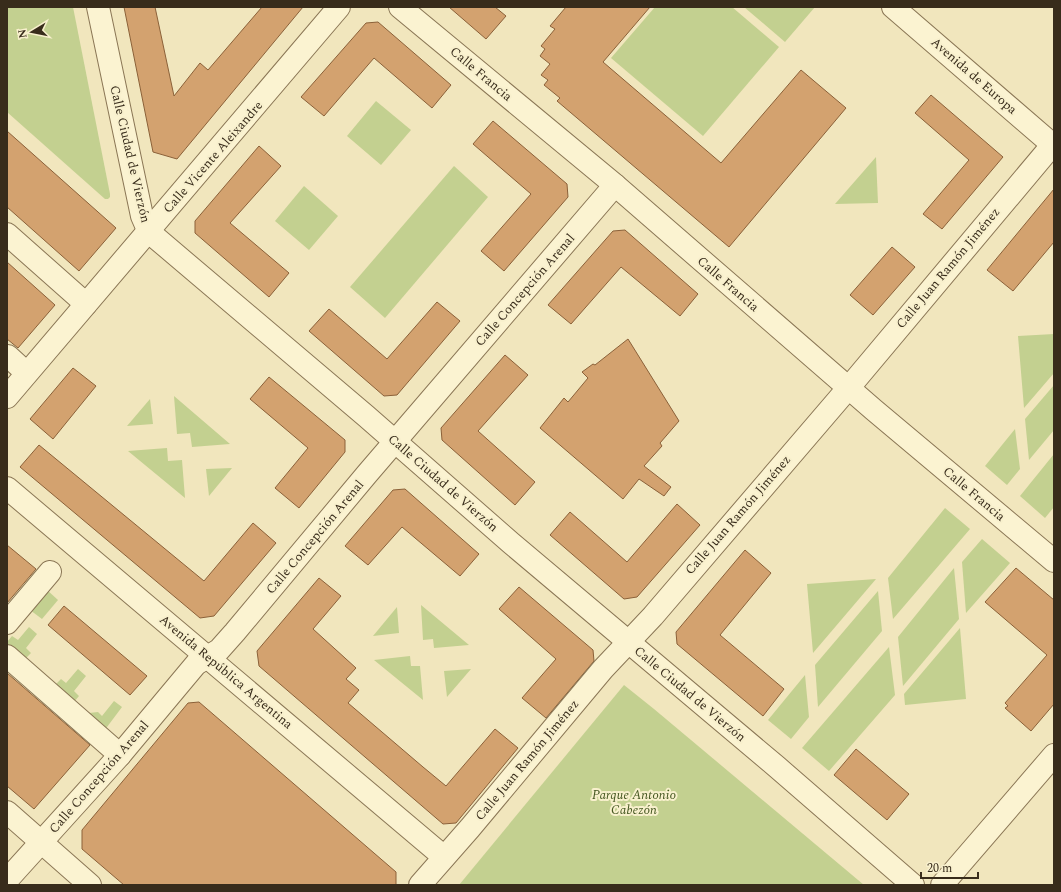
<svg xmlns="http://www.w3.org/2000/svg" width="1061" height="892" font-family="Spectral,serif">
<rect width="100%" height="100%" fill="#f1e6bd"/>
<!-- green -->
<g fill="#c3d090">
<polygon points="7,7 73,7 110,194 110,197 108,199 105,199 7,112"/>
<polygon points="655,7 732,7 779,47 703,136 611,58"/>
<polygon points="744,7 815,7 785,42"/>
<polygon points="376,101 411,130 381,165 347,136"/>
<polygon points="876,157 878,203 835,204"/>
<polygon points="454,166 488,197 385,318 350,287"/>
<polygon points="304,186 338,216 309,250 275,221"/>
<polygon points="1054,334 1054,373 1024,408 1018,336"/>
<polygon points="1054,385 1054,430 1029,460 1025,419"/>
<polygon points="174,396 230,444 192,447 190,433 177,434"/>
<polygon points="150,399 153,424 127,426"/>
<polygon points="1015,429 1020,469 1007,485 985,466"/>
<polygon points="167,448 168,461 182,460 185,498 128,451"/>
<polygon points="1054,454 1054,507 1045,518 1020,496"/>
<polygon points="232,468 209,496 206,469"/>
<polygon points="945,508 970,529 893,619 888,578"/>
<polygon points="982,539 1010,563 966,613 962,562"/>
<polygon points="954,568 959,619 903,686 898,637"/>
<polygon points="876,579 813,653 807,584"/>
<polygon points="47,590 58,600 42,619 30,610"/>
<polygon points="878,591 882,631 818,707 815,665"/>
<polygon points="421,605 469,645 434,648 433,639 423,640"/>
<polygon points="397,607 399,633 373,636"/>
<polygon points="29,627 37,634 26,648 31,653 24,660 7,645 7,642 12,636 18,640"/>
<polygon points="960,628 966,699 905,705 904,694"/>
<polygon points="889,647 895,695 829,771 802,748"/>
<polygon points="410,656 411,666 420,666 423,700 374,660"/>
<polygon points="78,669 86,676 74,691 79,696 73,703 54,686 61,679 66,683"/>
<polygon points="471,669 447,697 444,671"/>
<polygon points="805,675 809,717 791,739 768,720"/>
<polygon points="624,685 654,709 864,885 459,885"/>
<polygon points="114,701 122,707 104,731 89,713 98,712 102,716"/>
</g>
<!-- building -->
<g fill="#d3a26f" stroke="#8b6139">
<polygon points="124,7 155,7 174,96 200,63 208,70 262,7 303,7 177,159 153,152"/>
<polygon points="449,7 495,7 506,16 486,39"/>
<polygon points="566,7 650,7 603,62 721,163 801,70 846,108 729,247 557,101 560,98 544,85 548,80 541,75 550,64 540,56 545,49 541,46 555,29 550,26"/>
<polygon points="378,22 451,85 432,108 374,58 324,116 301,97 366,23"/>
<polygon points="931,95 1003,157 942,229 923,214 969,160 915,113"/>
<polygon points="493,121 567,184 568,197 504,271 481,251 531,194 473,144"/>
<polygon points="7,131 116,228 79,271 7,207"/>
<polygon points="259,146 281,166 230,223 289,273 269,297 195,233 195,221"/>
<polygon points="1054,189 1054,242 1013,291 987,270"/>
<polygon points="625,230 698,294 680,316 621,267 571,324 548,305 613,231"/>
<polygon points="892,247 915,267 873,315 850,295"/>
<polygon points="7,262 55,305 18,348 7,339"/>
<polygon points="437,302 460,321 397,395 384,396 309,331 329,309 387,359"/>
<polygon points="628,339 679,421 660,443 662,446 644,466 671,487 664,496 639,479 623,499 540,428 564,398 568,402 588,378 582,372 593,364 595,365"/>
<polygon points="505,355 528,375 478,431 535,482 515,505 442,440 441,428"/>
<polygon points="73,368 96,386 53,439 30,419"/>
<polygon points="269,377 345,440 345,452 299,508 275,488 308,448 250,399"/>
<polygon points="39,445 204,581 253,523 276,543 214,616 200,618 20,467"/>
<polygon points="405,489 479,554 460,576 402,527 368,565 345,546 393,490"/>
<polygon points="677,504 700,525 637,597 624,599 550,535 570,512 627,562"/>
<polygon points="7,545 36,569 7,603"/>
<polygon points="745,550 771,573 720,635 784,689 763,716 677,644 676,632"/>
<polygon points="1016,568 1054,600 1054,704 1031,731 1005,708 1008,706 1005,703 1047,655 985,602"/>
<polygon points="319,578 341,596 313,629 356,668 346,679 359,690 348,703 423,767 446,786 495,729 518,748 456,823 443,824 259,666 257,651"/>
<polygon points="519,587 593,650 594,661 546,718 522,698 556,659 499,609"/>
<polygon points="64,606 147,676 130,695 48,625"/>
<polygon points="7,673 90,745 34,809 7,786"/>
<polygon points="199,702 396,872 396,885 124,885 82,849 82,830 188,703"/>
<polygon points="856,749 909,794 887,820 834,775"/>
</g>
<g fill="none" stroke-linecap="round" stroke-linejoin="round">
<!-- street casing -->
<g stroke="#8a7655" stroke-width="24">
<g id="street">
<polyline points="98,7 142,216 149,232 366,416 511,543 777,767 913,885"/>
<polyline points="400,7 615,185 874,410 1054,561"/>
<polyline points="893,7 1054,146"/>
<polyline points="7,234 86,304"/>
<polyline points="8,356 20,367"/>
<polyline points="7,397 339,7"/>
<polyline points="7,488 444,857"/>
<polyline points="7,623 50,572"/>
<polyline points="7,656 120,755"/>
<polyline points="7,812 90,885"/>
<polyline points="7,880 120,755 196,664 219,650 235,632 367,474 615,185"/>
<polyline points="420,885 470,828 603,669 653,616 856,379 1054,143"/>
<polyline points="942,885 1054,755"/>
</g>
</g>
<!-- street -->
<use href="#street" stroke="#fbf3d1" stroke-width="22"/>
</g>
<g text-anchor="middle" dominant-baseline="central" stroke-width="4" stroke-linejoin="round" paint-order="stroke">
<!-- street labels -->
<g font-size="13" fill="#382c1b" stroke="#f8f0cd">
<text transform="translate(481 74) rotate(40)">Calle Francia</text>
<text transform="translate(974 76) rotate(41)">Avenida de Europa</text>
<text transform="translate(130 154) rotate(77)">Calle Ciudad de Vierzón</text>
<text transform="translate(213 157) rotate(-49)">Calle Vicente Aleixandre</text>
<text transform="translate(948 268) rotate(-50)">Calle Juan Ramón Jiménez</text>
<text transform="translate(728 284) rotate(41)">Calle Francia</text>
<text transform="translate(525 290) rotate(-49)">Calle Concepción Arenal</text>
<text transform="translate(443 483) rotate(41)">Calle Ciudad de Vierzón</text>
<text transform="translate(974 494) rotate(40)">Calle Francia</text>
<text transform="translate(738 515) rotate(-49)">Calle Juan Ramón Jiménez</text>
<text transform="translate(315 537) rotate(-50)">Calle Concepción Arenal</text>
<text transform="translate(226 672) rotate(40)">Avenida República Argentina</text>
<text transform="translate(690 694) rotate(40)">Calle Ciudad de Vierzón</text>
<text transform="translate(527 760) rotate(-50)">Calle Juan Ramón Jiménez</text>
<text transform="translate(99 777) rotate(-49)">Calle Concepción Arenal</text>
</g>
<!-- park labels -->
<g font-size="13" font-style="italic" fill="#445620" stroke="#f8f0cd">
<text x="634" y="795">Parque Antonio<tspan x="634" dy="15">Cabezón</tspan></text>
</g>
</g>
<!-- border -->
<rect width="1061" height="892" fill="none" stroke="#382c1b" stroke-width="16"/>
<!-- north arrow -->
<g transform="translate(32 32) rotate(260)" stroke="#f8f0cd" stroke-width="3" paint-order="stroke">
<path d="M0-3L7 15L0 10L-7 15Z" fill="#382c1b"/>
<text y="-6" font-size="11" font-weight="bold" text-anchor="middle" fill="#382c1b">N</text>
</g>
<!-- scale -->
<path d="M921 872v6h57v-6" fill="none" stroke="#382c1b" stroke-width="2"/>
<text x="927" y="872" font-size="12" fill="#382c1b" stroke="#f8f0cd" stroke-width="3" paint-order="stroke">20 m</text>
</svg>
